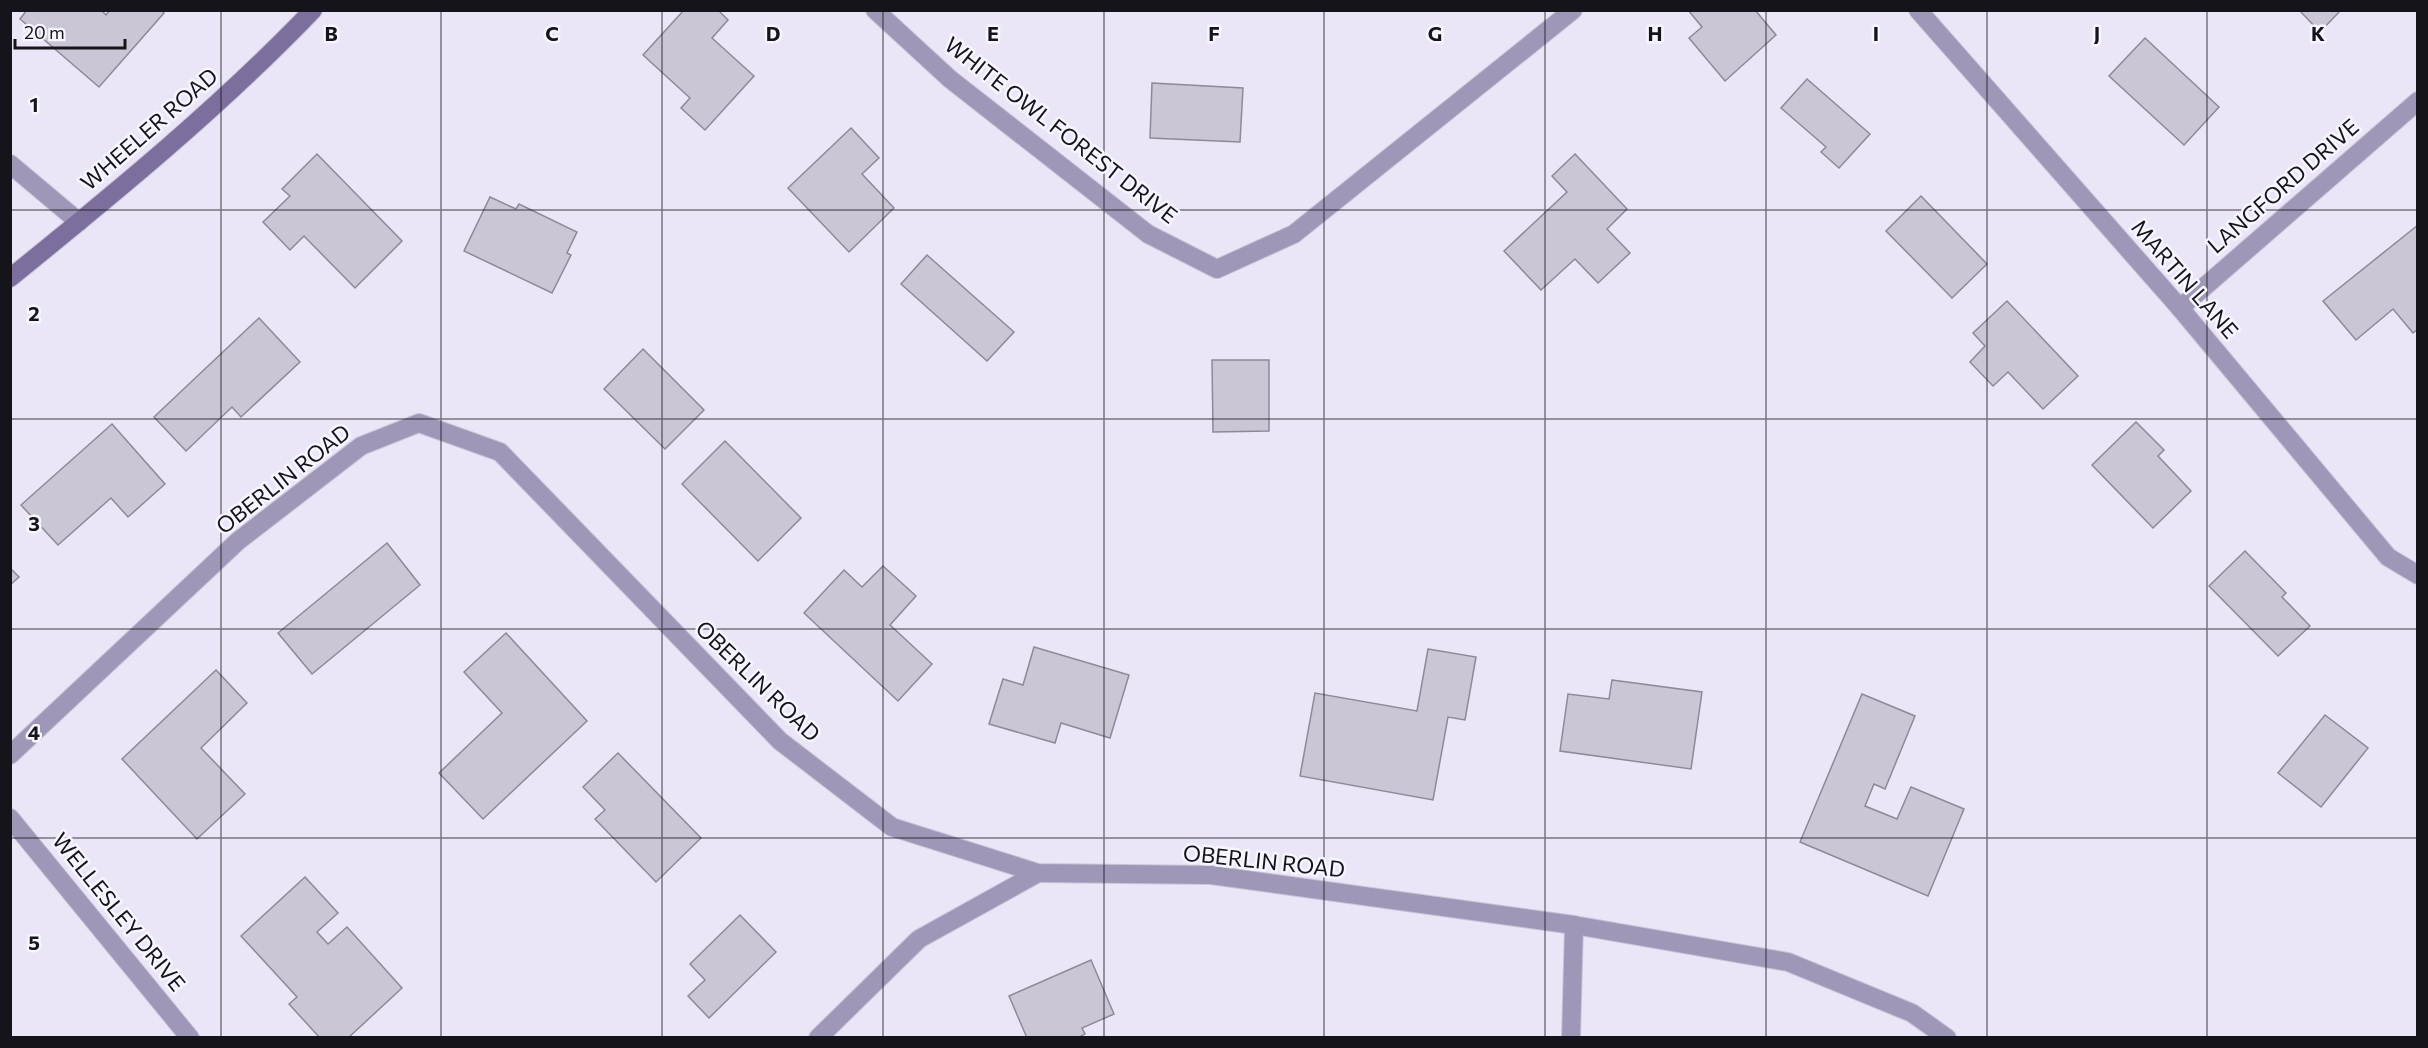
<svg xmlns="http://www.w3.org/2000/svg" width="2428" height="1048" viewBox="0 0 2428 1048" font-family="Commissioner,sans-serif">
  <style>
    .building { fill: #cac6d6; stroke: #8d8998; stroke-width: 1.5 }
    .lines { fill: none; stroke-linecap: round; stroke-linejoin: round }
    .street-casing { stroke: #c9c4d4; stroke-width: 20 }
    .secondary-casing { stroke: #c9c4d4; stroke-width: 20 }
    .street { stroke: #9f97b7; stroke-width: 18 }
    .secondary { stroke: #7c6f9d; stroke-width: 18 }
    .grid { fill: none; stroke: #15141a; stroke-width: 1.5; stroke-opacity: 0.55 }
    .labels { text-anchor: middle; stroke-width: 5; stroke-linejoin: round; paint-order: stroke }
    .street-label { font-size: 22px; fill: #15141a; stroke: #f7f5ff }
    .grid-label { font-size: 20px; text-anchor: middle; font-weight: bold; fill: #15141a; stroke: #f7f5ff; stroke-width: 5; stroke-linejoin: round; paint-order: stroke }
  </style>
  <rect width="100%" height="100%" fill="#ebe6f7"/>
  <g class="building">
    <path d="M 27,10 L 101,10 L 106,15 L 110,10 L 161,10 L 164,13 L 99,87 L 20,19 Z"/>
    <path d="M 684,10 L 718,10 L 728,20 L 712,38 L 754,76 L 705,130 L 681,108 L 690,98 L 643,55 Z"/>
    <path d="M 1688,10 L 1755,10 L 1776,35 L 1725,81 L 1689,38 L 1702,27 Z"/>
    <path d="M 2299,10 L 2341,10 L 2320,32 Z"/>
    <path d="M 2145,38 L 2219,107 L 2184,145 L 2109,76 Z"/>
    <path d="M 1807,79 L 1870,134 L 1839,168 L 1821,152 L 1826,147 L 1781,108 Z"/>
    <path d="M 1152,83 L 1243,88 L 1240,142 L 1150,138 Z"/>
    <path d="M 851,128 L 879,158 L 862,174 L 894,208 L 849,252 L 788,188 Z"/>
    <path d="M 317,154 L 402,241 L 355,288 L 304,236 L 290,250 L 263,222 L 290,196 L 282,189 Z"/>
    <path d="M 1575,154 L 1627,209 L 1607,229 L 1630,253 L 1598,283 L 1575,259 L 1541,290 L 1504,251 L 1567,192 L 1552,176 Z"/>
    <path d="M 1921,196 L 1987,264 L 1952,298 L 1886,231 Z"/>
    <path d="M 490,197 L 516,209 L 519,204 L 577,232 L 567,253 L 571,255 L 552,293 L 464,251 Z"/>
    <path d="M 2418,225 L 2418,329 L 2413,333 L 2393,309 L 2356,340 L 2323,301 Z"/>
    <path d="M 927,255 L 1014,332 L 987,361 L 901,284 Z"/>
    <path d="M 2007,301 L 2078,376 L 2043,409 L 2008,372 L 1993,386 L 1970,362 L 1985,346 L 1973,333 Z"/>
    <path d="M 259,318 L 300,362 L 241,417 L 232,407 L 186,451 L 154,417 Z"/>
    <path d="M 643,349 L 704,410 L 665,449 L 604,389 Z"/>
    <path d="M 1212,360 L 1269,360 L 1269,431 L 1213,432 Z"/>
    <path d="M 2136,422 L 2164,450 L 2158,456 L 2191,491 L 2153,528 L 2092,465 Z"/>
    <path d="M 112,424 L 165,484 L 128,517 L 111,498 L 58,545 L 21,505 Z"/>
    <path d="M 725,441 L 801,518 L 758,561 L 682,484 Z"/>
    <path d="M 387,543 L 420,585 L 312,674 L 278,633 Z"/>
    <path d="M 2245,551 L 2286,593 L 2282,597 L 2310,626 L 2278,656 L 2209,586 Z"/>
    <path d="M 883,566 L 916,596 L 890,625 L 932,664 L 898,701 L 804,613 L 844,570 L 862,587 Z"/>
    <path d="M 10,568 L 19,577 L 10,585 Z"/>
    <path d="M 506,633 L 587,721 L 483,819 L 439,773 L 502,713 L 464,672 Z"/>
    <path d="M 1034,647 L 1129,675 L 1110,738 L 1061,723 L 1055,743 L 989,724 L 1003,679 L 1023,685 Z"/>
    <path d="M 1428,649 L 1476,657 L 1465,720 L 1448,717 L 1433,800 L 1300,776 L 1315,693 L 1417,711 Z"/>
    <path d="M 216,670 L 247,703 L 201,748 L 245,794 L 197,839 L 122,759 Z"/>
    <path d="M 1612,680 L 1702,692 L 1691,769 L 1560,751 L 1568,694 L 1609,699 Z"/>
    <path d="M 1862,694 L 1915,716 L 1885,789 L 1874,784 L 1865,806 L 1897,819 L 1911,787 L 1964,809 L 1928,896 L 1800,842 Z"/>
    <path d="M 2325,715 L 2368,748 L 2321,807 L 2278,773 Z"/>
    <path d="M 618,753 L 701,838 L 656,882 L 595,819 L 605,810 L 583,787 Z"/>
    <path d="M 305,877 L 338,913 L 317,932 L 328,944 L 347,927 L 402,988 L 348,1038 L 320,1038 L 289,1004 L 297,997 L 241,936 Z"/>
    <path d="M 740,915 L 776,952 L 709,1018 L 688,996 L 705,980 L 690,964 Z"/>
    <path d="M 1091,960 L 1114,1014 L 1082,1028 L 1085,1034 L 1077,1038 L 1027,1038 L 1009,996 Z"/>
  </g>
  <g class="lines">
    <g class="street-casing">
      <g id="street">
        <path d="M 875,10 L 950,79 L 1148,234 L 1217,269 L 1294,234 L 1573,10"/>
        <path d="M 1918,10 L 2180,308 L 2388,557 L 2418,575"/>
        <path d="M 10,164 L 79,222"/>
        <path d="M 2180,308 L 2418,101"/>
        <path d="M 10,755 L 238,541 L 361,446 L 419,423 L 500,452 L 780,741 L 892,827 L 1038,873 L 1211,875 L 1574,925 L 1788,962 L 1912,1013 L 1947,1038"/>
        <path d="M 10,818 L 190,1038"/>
        <path d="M 818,1038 L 919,939 L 1038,873"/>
        <path d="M 1571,1038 L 1574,925"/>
      </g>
    </g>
    <g class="secondary-casing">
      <path id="secondary" d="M 10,278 C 115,193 220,107 313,10"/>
    </g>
    <use href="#street" class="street"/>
    <use href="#secondary" class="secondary"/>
  </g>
  <path class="grid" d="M 221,10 L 221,1038M 441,10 L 441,1038M 662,10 L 662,1038M 883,10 L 883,1038M 1104,10 L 1104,1038M 1324,10 L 1324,1038M 1545,10 L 1545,1038M 1766,10 L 1766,1038M 1987,10 L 1987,1038M 2207,10 L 2207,1038M 10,210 L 2418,210M 10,419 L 2418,419M 10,629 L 2418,629M 10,838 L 2418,838"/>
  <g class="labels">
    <g class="street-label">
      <text transform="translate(149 129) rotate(-41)" y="8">WHEELER ROAD</text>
      <text transform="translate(1061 130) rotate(38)" y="8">WHITE OWL FOREST DRIVE</text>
      <text transform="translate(2283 186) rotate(-41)" y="8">LANGFORD DRIVE</text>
      <text transform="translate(2185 279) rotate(49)" y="8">MARTIN LANE</text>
      <text transform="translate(283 479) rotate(-38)" y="8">OBERLIN ROAD</text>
      <text transform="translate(758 681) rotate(44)" y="8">OBERLIN ROAD</text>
      <text transform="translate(1264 861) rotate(6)" y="8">OBERLIN ROAD</text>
      <text transform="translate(119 912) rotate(51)" y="8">WELLESLEY DRIVE</text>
    </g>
  </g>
  <g class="grid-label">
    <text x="331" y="41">B</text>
    <text x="552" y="41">C</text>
    <text x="773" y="41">D</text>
    <text x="993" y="41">E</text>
    <text x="1214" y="41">F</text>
    <text x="1435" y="41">G</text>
    <text x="1655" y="41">H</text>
    <text x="1876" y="41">I</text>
    <text x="2097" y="41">J</text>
    <text x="2318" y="41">K</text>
    <text x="34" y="112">1</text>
    <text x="34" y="321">2</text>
    <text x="34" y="531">3</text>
    <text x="34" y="740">4</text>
    <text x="34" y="950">5</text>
  </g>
  <rect width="2428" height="1048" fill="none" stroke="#15141a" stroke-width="24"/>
  <path d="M15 39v9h110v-9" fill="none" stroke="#15141a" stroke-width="3"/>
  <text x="24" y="39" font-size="18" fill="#15141a" stroke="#f7f5ff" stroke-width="4.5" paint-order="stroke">20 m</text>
</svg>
